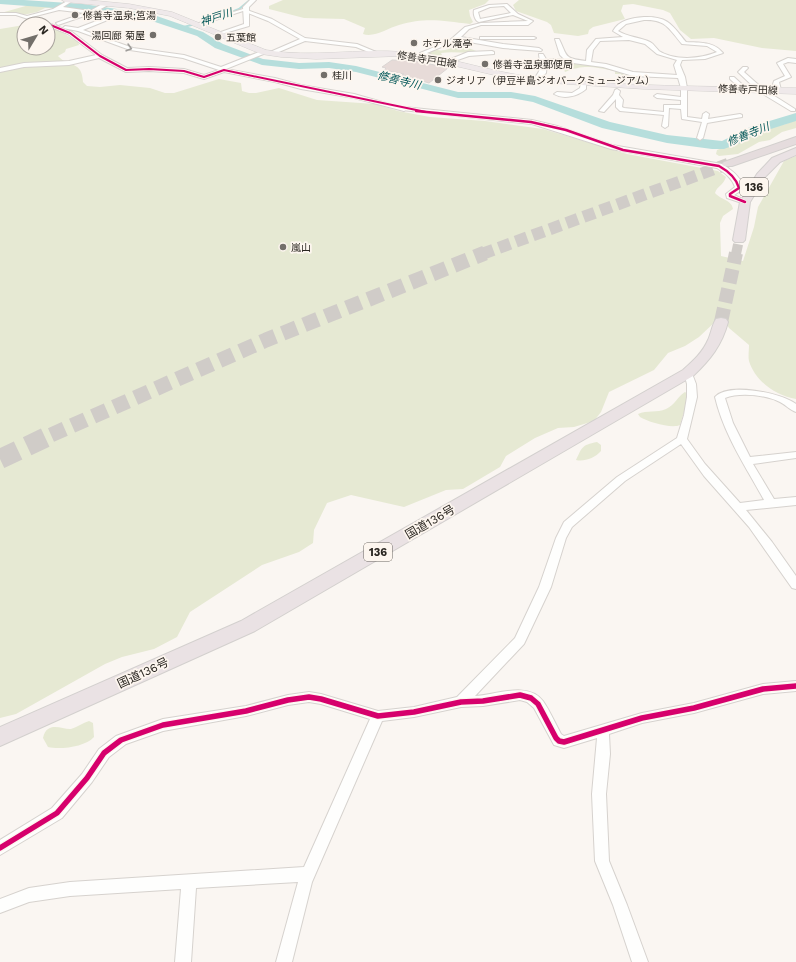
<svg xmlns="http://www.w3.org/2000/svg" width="796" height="962" viewBox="0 0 796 962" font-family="'Work Sans','Noto Sans JP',sans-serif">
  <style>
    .green { fill: #e6e9d3 }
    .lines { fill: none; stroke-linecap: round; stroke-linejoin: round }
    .stream { stroke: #b6dedc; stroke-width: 2 }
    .river { fill: #b6dedc; fill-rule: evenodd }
    .building { fill: #e7dbd8; stroke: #dbd6d4 }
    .trunk-tunnel-far1 { stroke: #d0ccc8; stroke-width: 10; stroke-dasharray: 10 5.5; stroke-linecap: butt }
    .trunk-tunnel { stroke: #d0ccc8; stroke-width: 14; stroke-dasharray: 14 6; stroke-linecap: butt }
    .motorway-tunnel-far2 { stroke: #d0ccc8; stroke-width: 12; stroke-dasharray: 12 6; stroke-linecap: butt }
    .motorway-tunnel-far1 { stroke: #d0ccc8; stroke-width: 15; stroke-dasharray: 15 8; stroke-linecap: butt }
    .motorway-tunnel { stroke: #d0ccc8; stroke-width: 20; stroke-dasharray: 20 10; stroke-linecap: butt }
    .minor-casing { stroke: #d6d2ce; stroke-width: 2 }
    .tertiary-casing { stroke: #d6d2ce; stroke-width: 2 }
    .primary-casing { stroke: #d3d0ce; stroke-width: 1 }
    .trunk-casing { stroke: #d3d0ce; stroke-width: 2 }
    .motorway-casing { stroke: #d3d0ce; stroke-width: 2 }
    .minor { fill: #fefefd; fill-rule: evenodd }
    .tertiary { fill: #fefefd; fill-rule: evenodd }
    .primary { fill: #efe9ea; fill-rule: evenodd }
    .trunk { fill: #eae2e4; fill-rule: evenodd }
    .motorway { fill: #e5dcdd; fill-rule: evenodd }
    .cycleway-far2-casing { stroke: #fdf6ef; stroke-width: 3.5 }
    .cycleway-far1-casing { stroke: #fdf6ef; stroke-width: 4 }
    .cycleway-casing { stroke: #fdf6ef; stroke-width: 8 }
    .cycleway-far2 { stroke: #d6006c; stroke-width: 2 }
    .cycleway-far1 { stroke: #d6006c; stroke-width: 2.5 }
    .cycleway { stroke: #d6006c; stroke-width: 5.5 }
    .oneway { stroke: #9f9d9a }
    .poi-dot { fill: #736f6a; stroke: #fdf6ef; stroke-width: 1.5 }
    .labels { text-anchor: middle; stroke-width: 3.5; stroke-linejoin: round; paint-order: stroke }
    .far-poi-label { font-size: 10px; fill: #2a2621; stroke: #fdf6ef; text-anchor: start }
    .far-street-label { font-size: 10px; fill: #2a2621; stroke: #fdf6ef }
    .far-water-label { font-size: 11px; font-style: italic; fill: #005657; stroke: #fdf6ef }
    .shield { fill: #fdf6ef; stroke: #69645f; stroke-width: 1 }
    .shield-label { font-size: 11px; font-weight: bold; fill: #2a2621 }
    .street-label { font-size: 12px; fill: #2a2621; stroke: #fdf6ef }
  </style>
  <rect width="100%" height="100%" fill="#faf6f2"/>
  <g class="green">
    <path d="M 283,0 L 489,0 L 485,4 L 469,10 L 470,16 L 473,22 L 470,24 C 443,21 426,17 399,25 C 388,28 374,38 363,34 L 365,28 L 344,19 L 304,18 L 269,9 L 269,6 Z"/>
    <path d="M 519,0 L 796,0 L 796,51 L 762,48 L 714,38 L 691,39 L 680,30 L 670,13 L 663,10 L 633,4 L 623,5 L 621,11 L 625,19 L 593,27 L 589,30 L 588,34 L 578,36 L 554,33 L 551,25 L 547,22 L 516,11 L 513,5 Z"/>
    <path d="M 29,5 L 57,6 L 55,8 L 45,8 L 37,12 L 23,15 L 1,13 Z"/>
    <path d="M 24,25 L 24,48 L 48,48 L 48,26 L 60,31 L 78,42 L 79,45 L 66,49 L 65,52 L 58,56 C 69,68 82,60 83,82 L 87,86 L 100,87 L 120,85 L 150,88 L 165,93 L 174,93 L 219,79 L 241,83 L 242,91 L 249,93 L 256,93 L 279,88 L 317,100 L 375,104 L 398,111 L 430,117 L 485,121 L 543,129 L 627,154 L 718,171 L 726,177 C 723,186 717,186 715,193 C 721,200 732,200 733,209 L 723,216 L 720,223 L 721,256 L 743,261 L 754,227 L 758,207 L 784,161 L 796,156 L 796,399 C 776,396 755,381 749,361 C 748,357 749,350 749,345 L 729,328 L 726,323 L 716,321 L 699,337 L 685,346 L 668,353 L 654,370 L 609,392 L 601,412 L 594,421 L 574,427 L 558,428 L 535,438 L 506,456 L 500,467 L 463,489 L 446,490 L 404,507 L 351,495 L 327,503 L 314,530 L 313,543 L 299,552 L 262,565 L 190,612 L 177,637 L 154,649 L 122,657 L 105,664 L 16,714 L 0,718 L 0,29 Z"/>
    <path d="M 460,45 L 479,52 C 466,54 454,51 441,53 L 442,55 L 437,56 L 428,54 C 439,45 433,52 445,50 C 450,49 455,46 460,45 Z"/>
    <path d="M 566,61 C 590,64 625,66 645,81 L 645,84 L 633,81 L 630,78 L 623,77 L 621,74 L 615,74 L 615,71 C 594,67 584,64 565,72 L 560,62 Z"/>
    <path d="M 796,119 L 796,128 L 782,132 L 770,140 L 759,142 L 738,154 L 719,156 L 716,154 L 717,150 L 743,140 L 754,132 L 786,124 Z"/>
    <path d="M 685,392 L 689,395 L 680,425 C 672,429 648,422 640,417 L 638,414 C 647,410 657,413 666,409 C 675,405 678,396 685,392 Z"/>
    <path d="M 597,442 L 601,445 L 601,451 C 595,458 584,462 576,460 C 582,448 581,445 597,442 Z"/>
    <path d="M 89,721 L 93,723 L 94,737 C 85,747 60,750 48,747 L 43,738 C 47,720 63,730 71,729 C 77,727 83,723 89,721 Z"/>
  </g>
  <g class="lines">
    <g class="stream">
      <path d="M 214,19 L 239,9 L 250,0"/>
      <path d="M 180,28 L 195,24"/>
    </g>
    <path class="river" d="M 0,0 L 24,0 L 83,4 L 151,14 L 203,32 L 223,44 L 263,59 L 299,63 L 329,62 L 356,66 L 458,92 L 511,92 L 535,96 L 610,122 L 667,135 L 722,141 L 750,127 L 796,113 L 796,121 L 758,133 L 740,143 L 724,149 L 712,149 L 667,143 L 602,128 L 533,102 L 511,98 L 458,98 L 356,72 L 329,68 L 299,69 L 262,65 L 215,48 L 197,36 L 149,20 L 83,10 L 0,4 Z"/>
  </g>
  <path class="building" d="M 392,60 L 416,61 L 448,68 L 429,83 L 402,75 L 404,74 L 384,70 L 386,68 L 382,67 Z"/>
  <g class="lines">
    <path class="trunk-tunnel-far1" d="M 736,254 L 739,240"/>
    <path class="trunk-tunnel" d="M 721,322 L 736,253"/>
    <path class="motorway-tunnel-far2" d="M 482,254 L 728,164"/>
    <path class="motorway-tunnel-far1" d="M 51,435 L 266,340 L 485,253"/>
    <path class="motorway-tunnel" d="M 0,459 L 53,434"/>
    <g class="minor-casing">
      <g id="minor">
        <path d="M 69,0 L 74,0 L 63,7 L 90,11 L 104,3 L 108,3 L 108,5 L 95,12 L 115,15 L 115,17 L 83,30 L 133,48 L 184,55 L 221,67 L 264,50 L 266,51 L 266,53 L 226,69 L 275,78 L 301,85 L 354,94 L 407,109 L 404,111 L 354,98 L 301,89 L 275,82 L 224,72 L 204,79 L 184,73 L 149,71 L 126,72 L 99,58 L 69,65 L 24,67 L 0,72 L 0,68 L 24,63 L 69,61 L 96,55 L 68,34 L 48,26 L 48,24 L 43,24 L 16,15 L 0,15 L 0,13 L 16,13 L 27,16 L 53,9 ZM 59,10 L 84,13 L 56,23 L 58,25 L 90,14 L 107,17 L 78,28 L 65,26 L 63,28 L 78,31 L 130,50 L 183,58 L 219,70 L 204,75 L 184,69 L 149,67 L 127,68 L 102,55 L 72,32 L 32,17 Z"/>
        <path d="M 507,4 L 518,14 L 533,21 L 528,25 L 481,25 L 469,29 L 461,37 L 503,44 L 539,48 L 542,50 L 541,51 L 503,48 L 458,40 L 427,53 L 436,57 L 436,59 L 432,59 L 420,53 L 449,41 L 465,27 L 481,23 L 528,21 L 513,15 L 479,22 C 475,21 473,14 474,10 L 489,5 ZM 504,6 L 511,13 L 480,19 L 478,12 L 490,7 Z"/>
        <path d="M 246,8 L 248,9 L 247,10 L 272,19 L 305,38 L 357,44 L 381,54 L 376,55 L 356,47 L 305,41 L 274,54 L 270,54 L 270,52 L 300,39 L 268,21 L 243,11 L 200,25 L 196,24 Z"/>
        <path d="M 644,17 C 668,16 672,25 686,42 C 700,43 713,41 723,53 L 705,59 L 682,60 L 680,65 L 685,77 L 687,88 L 687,117 L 702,119 L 703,114 L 706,112 L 709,114 L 708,119 L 740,114 L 742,115 L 742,117 L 707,123 L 703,138 L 700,140 L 697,138 L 702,122 L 682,119 L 681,109 L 669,108 L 668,126 L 665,128 L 662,126 L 664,115 L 620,111 L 616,107 L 616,99 L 604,112 L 599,111 L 613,95 L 615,90 L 617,89 L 620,91 L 619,95 L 623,100 L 622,107 L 624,108 L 664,112 L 664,105 L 681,105 L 681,100 L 657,98 L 654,96 L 657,94 L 681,97 L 681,88 L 678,78 L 633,76 L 603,67 L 573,63 L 547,63 L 546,73 L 538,81 L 533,80 C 543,68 540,67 539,54 L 543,54 L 546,59 L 564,59 L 560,55 L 555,39 L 559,39 C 568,57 563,58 586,61 L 587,50 L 596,39 L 623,37 L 613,31 C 619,20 632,18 644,17 ZM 644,20 C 666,19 669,29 682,44 L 707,46 L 717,52 C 700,59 675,61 659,51 C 656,48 654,44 650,42 C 639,37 628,37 618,31 L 626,24 ZM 629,40 L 645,44 L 657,54 L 677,60 L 674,65 L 677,75 L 633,72 L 606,64 L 591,62 L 593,50 L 600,41 Z"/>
        <path d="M 482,37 L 534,37 L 536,38 L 534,39 L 480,39 L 480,37 Z"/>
        <path d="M 492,51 L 494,52 L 494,54 L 469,56 L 449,63 L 446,61 L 468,52 Z"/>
        <path d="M 788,58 L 796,59 L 796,63 L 788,62 L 783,64 L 791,77 L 779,82 L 781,90 L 776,91 L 773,84 L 774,81 L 785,76 L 777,63 Z"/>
        <path d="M 743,67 L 747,67 L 748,68 L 744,72 L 762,88 L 795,109 L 795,111 L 791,111 L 758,91 L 738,72 Z"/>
        <path d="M 730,77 L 734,77 L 746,88 L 746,90 L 742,90 L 730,79 Z"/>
        <path d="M 581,82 L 586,83 L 586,89 C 578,96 564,100 554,94 L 557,92 L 572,93 L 580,88 Z"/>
        <path d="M 688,370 L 691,371 L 696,384 L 697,397 L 687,439 L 705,464 L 740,503 L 764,500 C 746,467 724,435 715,397 C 728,382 782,393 796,404 L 796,412 C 790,410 786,405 780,402 C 766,395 740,392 725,398 L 733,423 L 750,457 L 796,452 L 796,458 L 753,464 L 774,499 L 796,497 L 796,505 L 746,510 L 772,542 L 796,576 L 796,589 L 792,588 L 749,527 L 704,476 L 681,444 L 625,481 L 572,527 L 566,538 L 551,587 L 524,644 L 475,696 C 495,695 528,681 543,701 C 550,711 555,723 561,734 L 564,736 L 642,713 L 694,703 L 763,684 L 796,681 L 796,691 L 763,694 L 694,713 L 642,723 L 609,734 L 610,754 L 606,794 L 609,861 L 627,905 L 648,962 L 632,962 L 613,905 L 595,861 L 592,794 L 597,738 L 564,748 L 554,745 L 534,708 L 527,702 L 520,700 L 483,706 L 461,707 L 414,717 L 382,721 L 312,882 L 292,962 L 276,962 L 298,882 L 196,888 L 191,962 L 175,962 L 181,889 L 70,896 L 29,902 L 0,913 L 0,899 L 29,888 L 70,882 L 304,867 L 370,719 L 321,704 L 309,702 L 288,705 L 246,716 L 163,731 L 126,744 L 109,757 L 92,782 L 62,818 L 0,855 L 0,840 L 52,808 L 82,774 L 99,749 L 116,736 L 163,719 L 246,706 L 288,695 L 309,692 L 321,694 L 378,711 L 414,707 L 457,697 L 515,638 L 539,587 L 556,538 L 564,522 L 617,477 L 677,438 L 684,415 L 687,397 L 687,384 L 684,373 Z"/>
      </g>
    </g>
    <g class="tertiary-casing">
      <g id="tertiary">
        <path d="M 250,0 L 256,0 L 249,7 L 249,26 L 218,35 L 218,33 L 244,24 L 243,7 Z"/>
        <path d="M 404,107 L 532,120 L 557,126 L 612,145 L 722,164 C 730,169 745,179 742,190 L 734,195 L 749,202 L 745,204 L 727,198 L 726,194 L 735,187 C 732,178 725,173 717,168 L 611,149 L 532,124 L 402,110 L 401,109 Z"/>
      </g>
    </g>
    <g class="primary-casing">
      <path id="primary" d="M 62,0 L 87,0 L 129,4 L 172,12 L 266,50 C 312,58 358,48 405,52 C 448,56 489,72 533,77 C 618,87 710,86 796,88 L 796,94 L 644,89 L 535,82 L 511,79 L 434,61 L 403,56 L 316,59 L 281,57 L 261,54 L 170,16 L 129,8 L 65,2 Z"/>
    </g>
    <g class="trunk-casing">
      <g id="trunk">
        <path d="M 796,148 L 796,155 L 780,162 L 766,176 L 750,202 L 745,240 L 743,242 L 735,242 L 733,240 L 740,202 L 757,174 L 772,158 Z"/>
        <path d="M 721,318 L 726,319 L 728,322 C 722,345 710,360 693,376 L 255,631 L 0,746 L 0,727 L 241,621 L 683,370 C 693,361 703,352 708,340 C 711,334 712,325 716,319 Z"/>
      </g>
    </g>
    <g class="motorway-casing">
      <path id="motorway" d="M 796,137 L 796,144 L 732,166 L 724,166 L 722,164 L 724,162 Z"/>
    </g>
    <use href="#minor" class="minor"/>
    <use href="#tertiary" class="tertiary"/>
    <use href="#primary" class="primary"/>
    <use href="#trunk" class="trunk"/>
    <use href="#motorway" class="motorway"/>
    <g class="cycleway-far2-casing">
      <path id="cycleway-far2" d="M 48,24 L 70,33 L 100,56 L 126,70 L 149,69 L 184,71 L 204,77 L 224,70 L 426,112"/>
    </g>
    <g class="cycleway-far1-casing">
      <path id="cycleway-far1" d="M 416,111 L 531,122 L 566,130 L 623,150 L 719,166 C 728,171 736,177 739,188 L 730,194 L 730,196 L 745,202"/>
    </g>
    <g class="cycleway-casing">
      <path id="cycleway" d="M 0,848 L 57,813 L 87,778 L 104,753 L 121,740 L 163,725 L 246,711 L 288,700 L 309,697 L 321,699 L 378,716 L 414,712 L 461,702 L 483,701 L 520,695 L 531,698 L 538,704 L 556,738 L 559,741 L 564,742 L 642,718 L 694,708 L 763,689 L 796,686"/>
    </g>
    <use href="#cycleway-far2" class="cycleway-far2"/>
    <use href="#cycleway-far1" class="cycleway-far1"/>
    <use href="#cycleway" class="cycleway"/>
  </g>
  <defs><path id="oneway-chevron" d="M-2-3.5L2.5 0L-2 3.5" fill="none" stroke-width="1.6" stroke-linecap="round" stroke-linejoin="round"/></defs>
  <use class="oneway" href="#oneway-chevron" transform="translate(129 48) rotate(16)"/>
  <g class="poi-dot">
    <circle cx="75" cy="15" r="4"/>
    <circle cx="153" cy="35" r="4"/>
    <circle cx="218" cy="37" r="4"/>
    <circle cx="414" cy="43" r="4"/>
    <circle cx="485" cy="64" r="4"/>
    <circle cx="324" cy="75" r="4"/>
    <circle cx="438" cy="80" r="4"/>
    <circle cx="283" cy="247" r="4"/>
  </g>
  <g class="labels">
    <g class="far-poi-label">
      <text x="83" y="19">修善寺温泉;筥湯</text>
      <text x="145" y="39" text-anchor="end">湯回廊 菊屋</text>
      <text x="226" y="41">五葉館</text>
      <text x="422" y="47">ホテル滝亭</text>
      <text x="493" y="68">修善寺温泉郵便局</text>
      <text x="332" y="79">桂川</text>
      <text x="446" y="84">ジオリア（伊豆半島ジオパークミュージアム）</text>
      <text x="291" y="251">嵐山</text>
    </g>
    <g class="far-street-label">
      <text transform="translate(427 59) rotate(9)" y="4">修善寺戸田線</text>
      <text transform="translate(748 89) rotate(2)" y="4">修善寺戸田線</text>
    </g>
    <g class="far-water-label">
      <text transform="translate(216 17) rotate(-18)" y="4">神戸川</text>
      <text transform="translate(399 80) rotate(14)" y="4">修善寺川</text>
      <text transform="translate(748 134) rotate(-22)" y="4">修善寺川</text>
    </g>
    <g class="shield">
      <rect x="740" y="178" width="28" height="18" rx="3"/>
      <rect x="364" y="543" width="28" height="18" rx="3"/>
    </g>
    <g class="shield-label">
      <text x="754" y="191">136</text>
      <text x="378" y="556">136</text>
    </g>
    <g class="street-label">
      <text transform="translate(430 522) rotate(-30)" y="4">国道136号</text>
      <text transform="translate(143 673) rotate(-25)" y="4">国道136号</text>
    </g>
  </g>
  <g transform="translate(36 36) rotate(52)"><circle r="19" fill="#fdf6ef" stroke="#a9a39d"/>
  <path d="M0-3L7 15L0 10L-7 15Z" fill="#736f6a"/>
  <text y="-6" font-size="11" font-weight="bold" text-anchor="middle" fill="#2a2621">N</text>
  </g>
</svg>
